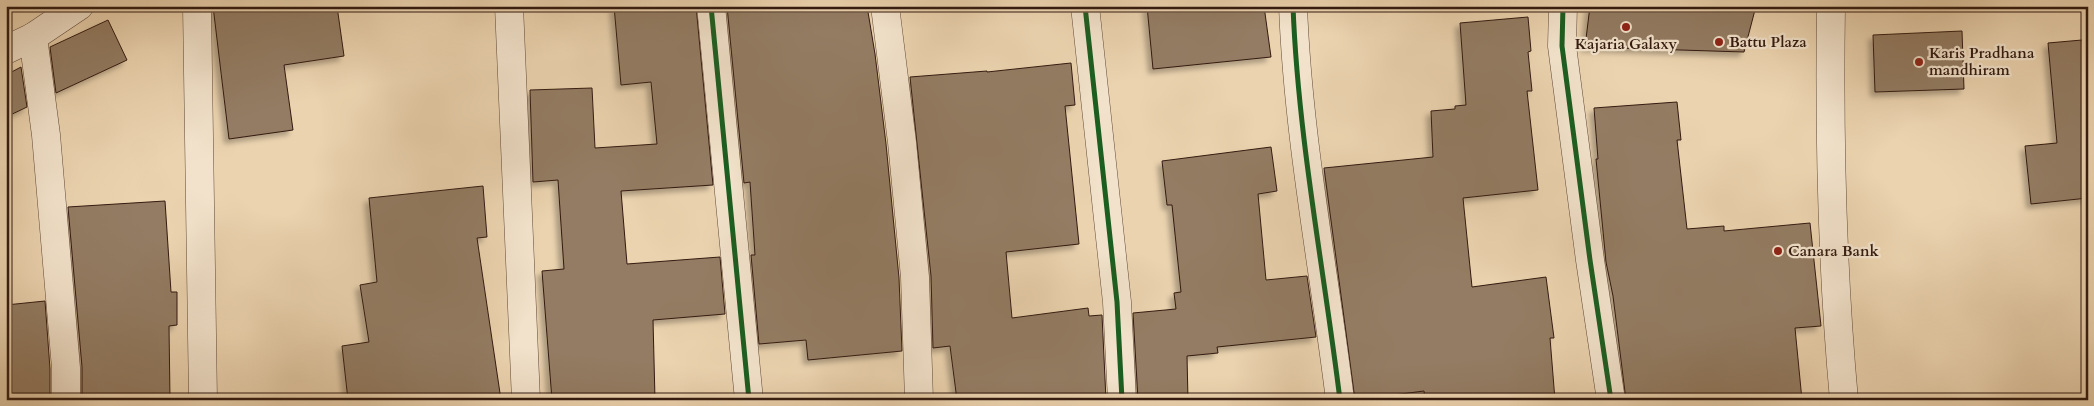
<svg xmlns="http://www.w3.org/2000/svg" width="2094" height="406" viewBox="0 0 2094 406" font-family="Cardo,serif">
  <style>
    .building { fill: #937b63; stroke: #331b10; filter: url(#shadow) }
    .lines { fill: none; stroke-linecap: round; stroke-linejoin: round }
    .minor-casing { stroke: #614938; stroke-width: 29 }
    .minor { stroke: #f2e2cb; stroke-width: 28 }
    .cycleway-casing { stroke: #f2e2cb; stroke-width: 8 }
    .cycleway { stroke: #1b5e20; stroke-width: 5 }
    .poi-dot { fill: #8f2418; stroke: #f2e2cb; stroke-width: 2 }
    .labels { text-anchor: middle; stroke-width: 4.5; stroke-linejoin: round; paint-order: stroke }
    .poi-label { font-size: 15px; font-weight: bold; fill: #331b10; stroke: #f2e2cb; text-anchor: start }
  </style>
  <defs>
    <filter id="shadow"><feDropShadow dx="-4.5" dy="4.5" stdDeviation="2.5" flood-color="#0004"/></filter>
  </defs>
  <rect width="100%" height="100%" fill="#ebd3af"/>
  <filter id="stains"><feTurbulence type="fractalNoise" baseFrequency=".004" numOctaves="4"/><feColorMatrix values="0 0 0 0 .2 0 0 0 0 .09 0 0 0 0 .02 0 0 0 .5 -.17"/></filter>
  <radialGradient id="worn" r=".72"><stop offset=".6" stop-color="#630" stop-opacity="0"/><stop offset="1" stop-color="#630" stop-opacity=".3"/></radialGradient>
  <g class="building">
    <path d="M 213,6 L 337,6 L 344,56 L 284,65 L 293,130 L 229,139 Z"/>
    <path d="M 614,6 L 696,6 L 713,185 L 621,191 L 627,264 L 720,257 L 725,314 L 653,320 L 655,400 L 552,400 L 542,271 L 564,269 L 558,180 L 533,182 L 530,90 L 592,88 L 595,148 L 657,144 L 651,82 L 621,85 Z"/>
    <path d="M 727,6 L 867,6 L 875,54 L 886,144 L 899,278 L 902,351 L 808,360 L 806,340 L 759,344 L 751,255 L 755,255 L 750,182 L 744,183 Z"/>
    <path d="M 1147,6 L 1264,6 L 1271,57 L 1153,69 Z"/>
    <path d="M 1590,6 L 1756,6 L 1744,52 L 1585,47 Z"/>
    <path d="M 1528,17 L 1531,51 L 1528,52 L 1532,91 L 1527,91 L 1538,190 L 1463,198 L 1472,287 L 1546,277 L 1554,338 L 1550,338 L 1555,400 L 1425,400 L 1424,391 L 1355,400 L 1324,168 L 1433,157 L 1431,111 L 1455,109 L 1455,106 L 1466,105 L 1460,23 Z"/>
    <path d="M 108,20 L 127,60 L 56,93 L 50,47 Z"/>
    <path d="M 1962,31 L 1964,89 L 1875,92 L 1873,35 Z"/>
    <path d="M 2082,40 L 2088,102 L 2088,198 L 2031,204 L 2025,146 L 2057,143 L 2048,43 Z"/>
    <path d="M 1071,63 L 1075,105 L 1065,106 L 1079,244 L 1006,252 L 1012,318 L 1088,308 L 1089,316 L 1102,315 L 1106,400 L 957,400 L 950,346 L 933,348 L 931,276 L 910,77 L 987,71 L 987,72 Z"/>
    <path d="M 21,67 L 27,107 L 6,117 L 6,75 Z"/>
    <path d="M 1677,102 L 1681,140 L 1677,140 L 1687,229 L 1724,226 L 1724,231 L 1810,223 L 1821,326 L 1795,328 L 1802,400 L 1626,400 L 1613,296 L 1606,262 L 1596,159 L 1598,159 L 1594,108 Z"/>
    <path d="M 1271,147 L 1277,191 L 1258,194 L 1266,280 L 1307,276 L 1316,337 L 1217,347 L 1218,353 L 1187,356 L 1188,400 L 1138,400 L 1133,313 L 1176,309 L 1174,293 L 1181,292 L 1172,205 L 1167,205 L 1162,161 Z"/>
    <path d="M 483,186 L 487,237 L 477,238 L 501,400 L 348,400 L 342,346 L 369,342 L 360,285 L 377,282 L 369,198 Z"/>
    <path d="M 165,201 L 171,292 L 177,292 L 177,325 L 169,326 L 170,400 L 82,400 L 82,367 L 68,207 Z"/>
    <path d="M 45,301 L 50,369 L 50,400 L 6,400 L 6,305 Z"/>
  </g>
  <g class="lines">
    <g class="minor-casing">
      <g id="minor">
        <path d="M 197,6 L 203,400"/>
        <path d="M 509,6 L 526,400"/>
        <path d="M 711,6 L 749,400"/>
        <path d="M 885,6 L 902,142 L 915,277 L 919,400"/>
        <path d="M 1085,6 L 1117,302 L 1122,400"/>
        <path d="M 1293,6 C 1298,138 1324,269 1340,400"/>
        <path d="M 1563,6 L 1562,46 L 1590,260 L 1611,400"/>
        <path d="M 1831,6 C 1829,138 1832,269 1844,400"/>
        <path d="M 33,37 L 46,135 L 66,368 L 66,400"/>
        <path d="M 6,50 L 33,37 L 79,6"/>
      </g>
    </g>
    <use href="#minor" class="minor"/>
    <g class="cycleway-casing">
      <g id="cycleway">
        <path d="M 711,6 L 749,400"/>
        <path d="M 1085,6 L 1117,302 L 1122,400"/>
        <path d="M 1293,6 C 1298,138 1324,269 1340,400"/>
        <path d="M 1563,6 L 1562,46 L 1590,260 L 1611,400"/>
      </g>
    </g>
    <use href="#cycleway" class="cycleway"/>
  </g>
  <g class="poi-dot">
    <circle cx="1626" cy="27" r="5"/>
    <circle cx="1719" cy="42" r="5"/>
    <circle cx="1919" cy="62" r="5"/>
    <circle cx="1778" cy="251" r="5"/>
  </g>
  <g class="labels">
    <g class="poi-label">
      <text x="1729" y="47">Battu Plaza</text>
      <text x="1626" y="49" text-anchor="middle">Kajaria Galaxy</text>
      <text x="1929" y="58">Karis Pradhana<tspan x="1929" dy="17">mandhiram</tspan></text>
      <text x="1788" y="256">Canara Bank</text>
    </g>
  </g>
  <rect width="2094" height="406" fill="none" stroke="#ebd3af" stroke-width="25"/>
  <rect x="8" y="8" width="2079" height="391" fill="none" stroke="#331b10" stroke-width="2.5"/>
  <rect x="12" y="12" width="2069" height="381" fill="none" stroke="#331b10"/>
  <rect width="100%" height="100%" filter="url(#stains)"/>
  <rect width="100%" height="100%" fill="url(#worn)"/>
</svg>
